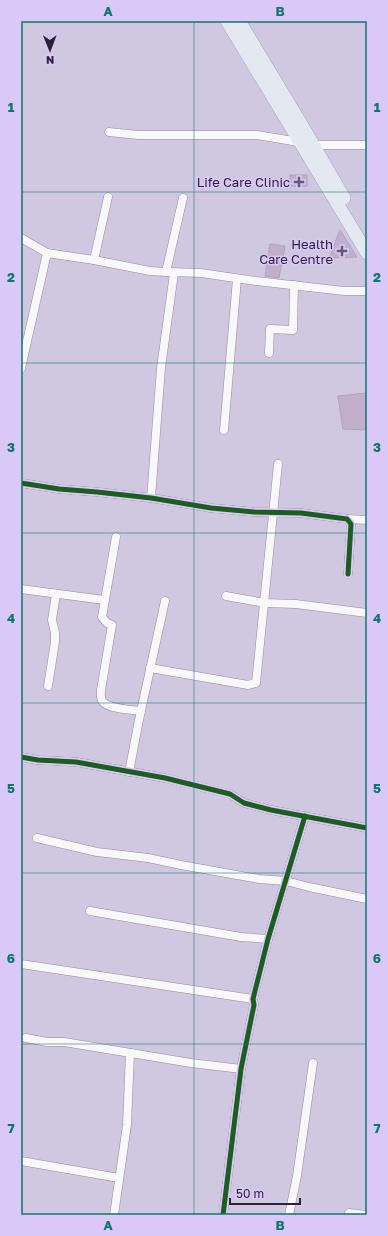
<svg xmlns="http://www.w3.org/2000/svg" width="388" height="1236" viewBox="0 0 388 1236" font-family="'Golos Text',sans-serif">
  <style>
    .building { fill: #c2afcc; stroke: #aea4b7 }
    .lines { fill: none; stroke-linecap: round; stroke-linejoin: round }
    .street-casing { stroke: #928b9f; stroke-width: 9 }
    .primary-casing { stroke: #9ea4b9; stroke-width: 14 }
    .street { stroke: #f8f7fa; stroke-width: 8 }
    .primary { stroke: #e4e8f1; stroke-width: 13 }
    .cycleway-casing { stroke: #dac8f9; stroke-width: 8 }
    .cycleway { stroke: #1b5e20; stroke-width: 5 }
    .grid { fill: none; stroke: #0f766e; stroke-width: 1; stroke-opacity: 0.55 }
    .poi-dot { fill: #635c71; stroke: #dac8f9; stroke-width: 1.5 }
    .labels { text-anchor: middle; stroke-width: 3; stroke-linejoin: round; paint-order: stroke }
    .poi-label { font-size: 13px; fill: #292335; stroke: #dac8f9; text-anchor: end }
    .neatline { fill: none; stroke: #0f766e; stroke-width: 1.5 }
    .grid-label { font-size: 13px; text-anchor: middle; font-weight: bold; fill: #0f766e }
  </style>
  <rect width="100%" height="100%" fill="#d0c7e1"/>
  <g class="building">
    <rect x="290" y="175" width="17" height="11"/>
    <path d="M 340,230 L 357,257 L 329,258 Z"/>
    <path d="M 270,244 L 285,246 L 279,278 L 265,276 Z"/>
    <path d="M 367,393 L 367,430 L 343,429 L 338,396 Z"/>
  </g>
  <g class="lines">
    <g class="street-casing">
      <g id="street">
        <path d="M 109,132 L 138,135 L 257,135 L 299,142"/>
        <path d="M 314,145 L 367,145"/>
        <path d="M 21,238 L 47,253 L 94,260 L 150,271 L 166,272 L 183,198"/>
        <path d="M 94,260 L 108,197"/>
        <path d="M 169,272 L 201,273 L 256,281 L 344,291 L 367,291"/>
        <path d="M 269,353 L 270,329 L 293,330 L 294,285"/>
        <path d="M 21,368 L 47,253"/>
        <path d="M 224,430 L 237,279"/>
        <path d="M 21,483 L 59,489 L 97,492 L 151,498 L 211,508 L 254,512 L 301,513 L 347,519 L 351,524 L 348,574"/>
        <path d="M 151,498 L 161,368 L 174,273"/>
        <path d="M 347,519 L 367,520"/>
        <path d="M 116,537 L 102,617 L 107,623 L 112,625 L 101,690 C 101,694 100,699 103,702 C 110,709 132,710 141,711"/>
        <path d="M 21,589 L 104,600"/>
        <path d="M 226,596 L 265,603 L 296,604 L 367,613"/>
        <path d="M 150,668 L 248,685 L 256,683 L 278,464"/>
        <path d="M 48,686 L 55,642 L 55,633 L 52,620 L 56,594"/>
        <path d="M 21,757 L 38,760 L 76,762 L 165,778 L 230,794 L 244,803 L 271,810 L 367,828"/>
        <path d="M 129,772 L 139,720 L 165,601"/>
        <path d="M 37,838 L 97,852 L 148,858 L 181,865 L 259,879 L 286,881 L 309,887 L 367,899"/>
        <path d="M 90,911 L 241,937 L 268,939"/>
        <path d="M 21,964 L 253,999"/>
        <path d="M 26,1038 L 47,1042 L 64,1042 L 191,1063 L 241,1069"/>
        <path d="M 21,1161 L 119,1178"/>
        <path d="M 349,1213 L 367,1215"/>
        <path d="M 114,1215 L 127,1125 L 130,1053"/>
        <path d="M 223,1215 L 241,1069 L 254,1005 L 253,999 L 268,939 L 305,816"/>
        <path d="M 289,1215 L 297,1176 L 313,1063"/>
      </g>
    </g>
    <g class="primary-casing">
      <g id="primary">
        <path d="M 227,21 L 367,253"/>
        <path d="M 239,21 L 300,122 L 344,198"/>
      </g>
    </g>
    <use href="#street" class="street"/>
    <use href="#primary" class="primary"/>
    <g class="cycleway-casing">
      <g id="cycleway">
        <path d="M 21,483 L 59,489 L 97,492 L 151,498 L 211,508 L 254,512 L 301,513 L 347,519 L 351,524 L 348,574"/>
        <path d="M 21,757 L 38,760 L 76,762 L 165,778 L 230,794 L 244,803 L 271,810 L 367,828"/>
        <path d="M 223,1215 L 241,1069 L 254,1005 L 253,999 L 268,939 L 305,816"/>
      </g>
    </g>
    <use href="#cycleway" class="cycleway"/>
  </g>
  <path class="grid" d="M 194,21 L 194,1215M 21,192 L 367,192M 21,363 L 367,363M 21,533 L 367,533M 21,703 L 367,703M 21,873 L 367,873M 21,1044 L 367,1044"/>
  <g class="poi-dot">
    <path d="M297 176h4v4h4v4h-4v4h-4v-4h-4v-4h4z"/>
    <path d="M340 245h4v4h4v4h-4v4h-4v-4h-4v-4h4z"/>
  </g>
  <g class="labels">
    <g class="poi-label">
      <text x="290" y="187">Life Care Clinic</text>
      <text x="333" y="249">Health<tspan x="333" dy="15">Care Centre</tspan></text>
    </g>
  </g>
  <rect width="388" height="1236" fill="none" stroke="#dac8f9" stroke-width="44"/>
  <g transform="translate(50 50) rotate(179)" stroke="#dac8f9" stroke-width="3" paint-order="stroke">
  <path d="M0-3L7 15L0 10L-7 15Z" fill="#292335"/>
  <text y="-6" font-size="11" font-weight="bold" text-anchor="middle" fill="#292335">N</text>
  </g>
  <path d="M230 1198v6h70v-6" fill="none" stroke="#292335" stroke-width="2"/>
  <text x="236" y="1198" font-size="12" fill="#292335" stroke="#dac8f9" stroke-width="3" paint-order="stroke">50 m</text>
  <rect x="22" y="22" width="344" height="1192" class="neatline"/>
  <g class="grid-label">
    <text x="108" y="16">A</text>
    <text x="280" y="16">B</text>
    <text x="11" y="112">1</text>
    <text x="377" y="112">1</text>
    <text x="11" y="282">2</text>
    <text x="377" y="282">2</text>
    <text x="11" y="452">3</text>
    <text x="377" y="452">3</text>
    <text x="11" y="623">4</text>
    <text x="377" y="623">4</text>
    <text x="11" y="793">5</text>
    <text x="377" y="793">5</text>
    <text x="11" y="963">6</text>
    <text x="377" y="963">6</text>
    <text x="11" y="1133">7</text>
    <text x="377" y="1133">7</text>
    <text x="108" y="1230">A</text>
    <text x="280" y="1230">B</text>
  </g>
</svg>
